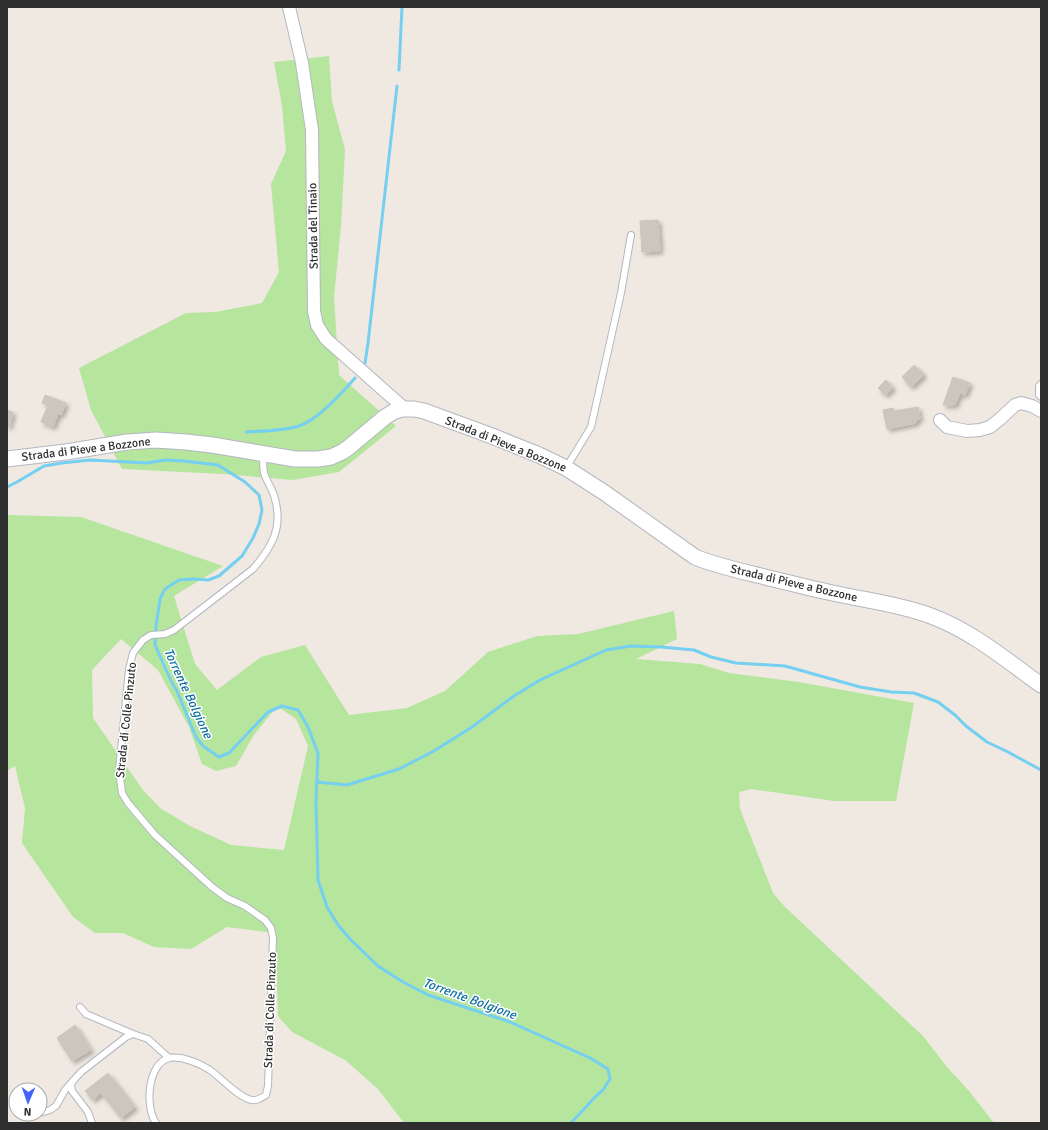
<svg xmlns="http://www.w3.org/2000/svg" width="1048" height="1130" viewBox="0 0 1048 1130" font-family="Signika,sans-serif">
  <style>
    .green { fill: #b6e59e; fill-rule: evenodd }
    .lines { fill: none; stroke-linecap: round; stroke-linejoin: round }
    .stream { stroke: #75cff0; stroke-width: 3 }
    .building { fill: #cbc7bf; stroke: #cbc5ba; filter: url(#shadow) }
    .service-casing { stroke: #b4b7c1; stroke-width: 8 }
    .minor-casing { stroke: #b4b7c1; stroke-width: 14 }
    .tertiary-casing { stroke: #b4b7c1; stroke-width: 17 }
    .service { stroke: #fff; stroke-width: 6 }
    .minor { stroke: #fff; stroke-width: 12 }
    .tertiary { stroke: #fff; stroke-width: 15 }
    .labels { text-anchor: middle; stroke-width: 3; stroke-linejoin: round; paint-order: stroke }
    .street-label { font-size: 12px; fill: #2e2e2e; stroke: #fff }
    .water-label { font-size: 13px; font-style: italic; fill: #0d6fa3; stroke: #fff }
  </style>
  <defs>
    <filter id="shadow"><feDropShadow dx="3" dy="3" stdDeviation="2" flood-color="#0004"/></filter>
  </defs>
  <rect width="100%" height="100%" fill="#efe9e1"/>
  <g class="green">
    <path d="M 329,56 L 332,102 L 345,149 L 341,226 L 334,297 L 339,375 L 396,426 L 339,472 L 293,480 L 223,474 L 122,469 L 91,410 L 79,368 L 186,313 L 216,312 L 262,303 L 279,272 L 271,184 L 286,151 L 282,106 L 274,62 Z"/>
    <path d="M 7,515 L 81,517 L 223,566 L 174,596 L 195,664 L 217,690 L 261,657 L 305,645 L 349,715 L 407,708 L 445,691 L 488,652 L 537,636 L 578,634 L 674,611 L 677,639 L 636,659 L 700,664 L 729,673 L 799,682 L 914,703 L 896,801 L 834,801 L 751,789 L 739,792 L 740,809 L 773,893 L 785,907 L 923,1036 L 947,1067 L 969,1091 L 994,1123 L 404,1123 L 378,1089 L 345,1060 L 292,1032 L 278,1016 L 275,933 L 227,927 L 191,949 L 154,947 L 123,933 L 95,933 L 73,917 L 22,843 L 25,808 L 15,766 L 7,771 ZM 121,639 L 158,670 L 189,727 L 202,764 L 216,771 L 236,766 L 254,735 L 277,706 L 296,719 L 308,746 L 284,850 L 231,845 L 190,826 L 160,808 L 143,790 L 93,718 L 92,670 Z"/>
  </g>
  <g class="lines">
    <g class="stream">
      <path d="M 399,70 L 402,7"/>
      <path d="M 365,363 L 368,343 L 397,86"/>
      <path d="M 246,432 C 264,431 282,431 299,426 C 318,420 342,393 355,378"/>
      <path d="M 7,487 L 17,482 L 44,466 L 62,463 L 90,460 L 147,463 L 165,460 L 184,461 L 218,465 L 245,482 L 259,495 L 262,510 L 259,524 L 253,538 L 242,556 L 219,576 L 208,580 L 193,579 L 179,580 L 165,589 L 160,599 L 156,626 L 155,645 L 171,681 L 177,691 L 196,737 L 203,746 L 219,757 L 229,753 L 268,712 L 282,706 L 298,710 L 308,727 L 318,753 L 316,801 L 318,880 L 327,907 L 338,925 L 351,940 L 378,966 L 403,982 L 428,995 L 510,1022 L 590,1058 L 608,1069 L 610,1079 L 603,1090 L 596,1096 L 571,1123"/>
      <path d="M 317,782 L 347,785 L 399,769 L 434,751 L 472,727 L 514,696 L 540,680 L 606,650 L 631,646 L 661,647 L 694,650 L 711,657 L 736,663 L 785,666 L 860,687 L 891,692 L 914,693 L 938,702 L 955,715 L 966,726 L 987,742 L 1008,752 L 1041,770"/>
    </g>
  </g>
  <g class="building">
    <path d="M 658,220 L 660,251 L 642,252 L 640,221 Z"/>
    <path d="M 914,365 L 924,375 L 911,387 L 902,377 Z"/>
    <path d="M 953,377 L 970,383 L 965,395 L 960,393 L 955,405 L 943,405 Z"/>
    <path d="M 886,380 L 893,388 L 885,395 L 878,388 Z"/>
    <path d="M 45,395 L 66,403 L 61,415 L 58,414 L 53,427 L 41,422 L 48,405 L 42,403 Z"/>
    <path d="M 918,407 L 920,419 L 916,420 L 916,423 L 887,429 L 883,410 L 893,408 L 894,411 Z"/>
    <path d="M 7,410 L 13,412 L 9,427 L 7,427 Z"/>
    <path d="M 75,1025 L 91,1050 L 72,1061 L 57,1038 Z"/>
    <path d="M 108,1073 L 135,1107 L 121,1118 L 101,1093 L 93,1100 L 85,1091 Z"/>
  </g>
  <g class="lines">
    <g class="service-casing">
      <g id="service">
        <path d="M 1041,384 L 1039,386 L 1039,395 L 1041,397"/>
        <path d="M 566,468 L 591,427 L 621,293 L 631,235"/>
        <path d="M 80,1007 L 86,1014 L 133,1034"/>
        <path d="M 40,1113 L 50,1110 L 56,1106 L 65,1090 L 73,1081"/>
        <path d="M 92,1123 L 88,1112 L 72,1091 L 71,1085 L 73,1081 L 81,1072 L 126,1037 L 133,1034 L 148,1039 L 169,1058"/>
        <path d="M 156,1123 C 145,1108 147,1064 169,1058 C 172,1057 178,1058 181,1058 C 190,1060 202,1065 210,1070 C 220,1077 240,1099 252,1100 C 257,1101 261,1098 266,1095 L 268,1086 L 273,938 L 271,928 L 265,920 L 245,906 L 227,898 L 212,887 L 155,835 L 128,803 L 122,793 L 119,770 L 129,669 L 133,653 L 143,640 L 151,635 L 165,634 L 174,630 L 253,569 C 272,547 283,528 275,499 C 273,490 267,482 264,473 C 263,467 263,460 263,454"/>
      </g>
    </g>
    <g class="minor-casing">
      <g id="minor">
        <path d="M 289,7 L 302,63 L 312,130 L 314,311 L 317,325 L 326,339 L 405,409"/>
        <path d="M 940,420 L 947,427 L 967,431 L 980,430 L 990,427 L 1000,419 L 1015,405 L 1021,403 L 1032,406 L 1041,411"/>
      </g>
    </g>
    <g class="tertiary-casing">
      <path id="tertiary" d="M 7,459 L 66,452 L 127,442 L 156,440 L 186,442 L 212,445 L 295,459 L 318,459 L 331,457 L 342,452 L 348,448 L 385,417 L 393,412 L 402,409 L 414,409 L 424,411 L 492,436 L 539,455 L 566,468 L 605,493 L 695,557 C 717,566 741,571 765,577 C 790,583 816,590 842,595 C 871,601 902,605 931,616 C 972,631 1006,660 1041,685"/>
    </g>
    <use href="#service" class="service"/>
    <use href="#minor" class="minor"/>
    <use href="#tertiary" class="tertiary"/>
  </g>
  <g class="labels">
    <g class="street-label">
      <text transform="translate(313 226) rotate(-91)" y="4">Strada del Tinaio</text>
      <text transform="translate(506 444) rotate(22)" y="4">Strada di Pieve a Bozzone</text>
      <text transform="translate(86 449) rotate(-7)" y="4">Strada di Pieve a Bozzone</text>
      <text transform="translate(794 583) rotate(13)" y="4">Strada di Pieve a Bozzone</text>
      <text transform="translate(126 720) rotate(-84)" y="4">Strada di Colle Pinzuto</text>
      <text transform="translate(270 1010) rotate(-88)" y="4">Strada di Colle Pinzuto</text>
    </g>
    <g class="water-label">
      <text transform="translate(189 693) rotate(65)" y="5">Torrente Bolgione</text>
      <text transform="translate(470 998) rotate(20)" y="5">Torrente Bolgione</text>
    </g>
  </g>
  <rect width="1048" height="1130" fill="none" stroke="#2e2e2e" stroke-width="16"/>
  <g transform="translate(28 1102) rotate(182)"><circle r="19" fill="#ffffff" stroke="#ababab"/>
  <path d="M0-3L7 15L0 10L-7 15Z" fill="#4264fb"/>
  <text y="-6" font-size="11" font-weight="bold" text-anchor="middle" fill="#2e2e2e">N</text>
  </g>
</svg>
